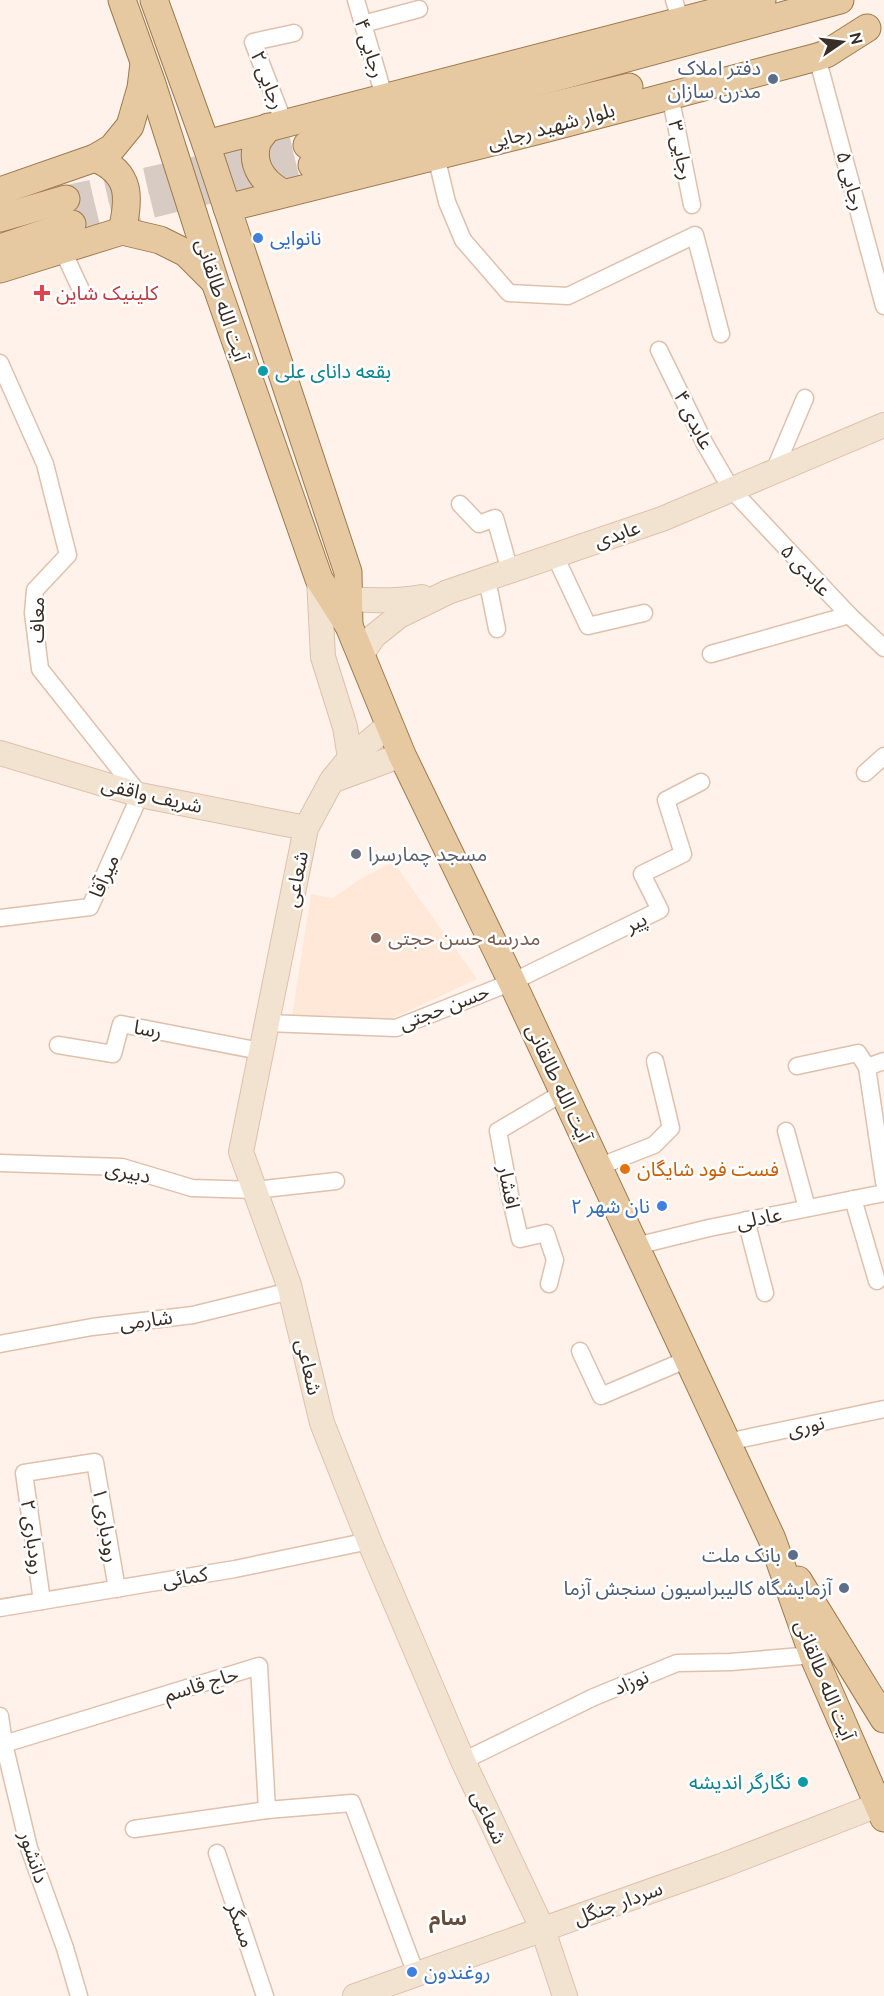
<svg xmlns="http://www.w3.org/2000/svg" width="884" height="1996" viewBox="0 0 884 1996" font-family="Ubuntu,'Noto Sans Arabic',sans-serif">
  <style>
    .built { fill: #ffe8d8 }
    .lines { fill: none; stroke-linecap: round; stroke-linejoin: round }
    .primary-tunnel { stroke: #d7cbc3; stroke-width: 27; stroke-dasharray: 27 14; stroke-linecap: butt }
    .street-casing { stroke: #dfc0ac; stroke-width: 19 }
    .secondary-casing { stroke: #dfc0ac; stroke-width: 26 }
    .primary-casing { stroke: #9e7a4d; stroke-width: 29 }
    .street { stroke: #fff; stroke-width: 16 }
    .secondary { stroke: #f2e3d0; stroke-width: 24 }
    .primary { stroke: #e6c8a1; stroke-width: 27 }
    .service-dot { fill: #5c6f8a; stroke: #fff; stroke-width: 2 }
    .shop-dot { fill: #3f7fe0; stroke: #fff; stroke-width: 2 }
    .health-dot { fill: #e0444e; stroke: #fff; stroke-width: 2 }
    .culture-dot { fill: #0f9aa8; stroke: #fff; stroke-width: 2 }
    .worship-dot { fill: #6b7280; stroke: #fff; stroke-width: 2 }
    .education-dot { fill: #8d6e63; stroke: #fff; stroke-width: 2 }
    .food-dot { fill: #e8710a; stroke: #fff; stroke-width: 2 }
    .labels { text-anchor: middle; stroke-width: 5; stroke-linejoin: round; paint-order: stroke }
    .street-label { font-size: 20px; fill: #392e26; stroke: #fff }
    .service-label { font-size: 20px; fill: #4e5e75; stroke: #fff; text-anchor: end }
    .shop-label { font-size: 20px; fill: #366cbe; stroke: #fff; text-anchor: start }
    .health-label { font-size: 20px; fill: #be3a42; stroke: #fff; text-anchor: start }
    .culture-label { font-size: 20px; fill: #0d838f; stroke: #fff; text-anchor: start }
    .worship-label { font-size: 20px; fill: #5b616d; stroke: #fff; text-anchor: start }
    .education-label { font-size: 20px; fill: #785e54; stroke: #fff; text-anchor: start }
    .food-label { font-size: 20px; fill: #c56008; stroke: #fff; text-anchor: start }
    .neighbourhood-label { font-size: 21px; font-weight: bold; fill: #654b39; stroke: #fff }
  </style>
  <rect width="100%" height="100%" fill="#fff2ea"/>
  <path class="built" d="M 393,862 L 477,979 L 389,1020 L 292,1016 L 311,894 L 333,898 L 360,879 Z"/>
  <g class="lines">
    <g class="primary-tunnel">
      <path d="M 66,199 L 307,145"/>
      <path d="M 72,224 L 312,165"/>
    </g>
    <g class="street-casing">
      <g id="street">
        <path d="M 356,0 L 384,96"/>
        <path d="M 674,0 L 681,21"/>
        <path d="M 363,24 L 419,9"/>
        <path d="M 817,57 L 884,306"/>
        <path d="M 670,95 L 692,205"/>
        <path d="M 284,123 L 253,42 L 294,33"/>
        <path d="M 436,156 L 447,202 L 463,240 L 509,293 L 568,296 L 695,235 L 721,334"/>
        <path d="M 62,249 L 82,292"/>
        <path d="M 659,350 L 705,444 L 731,489 L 849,615 L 884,648"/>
        <path d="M 0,363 L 45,464 L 68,555 L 35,590 L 33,613 L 40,669 L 140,795 L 90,907 L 0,918"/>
        <path d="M 774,471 L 805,398"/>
        <path d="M 460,504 L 479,524 L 495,518 L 510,571"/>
        <path d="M 555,556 L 588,626 L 644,613"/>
        <path d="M 487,579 L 497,629"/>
        <path d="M 711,654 L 849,615"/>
        <path d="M 865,773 L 884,756"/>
        <path d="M 267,1023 L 396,1028 L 512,982 L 660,910 L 642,874 L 683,854 L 666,800 L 701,782"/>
        <path d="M 58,1045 L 113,1054 L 121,1024 L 260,1051"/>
        <path d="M 884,1061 L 867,1067 L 884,1182"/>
        <path d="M 797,1066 L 858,1053 L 867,1067"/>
        <path d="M 786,1131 L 807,1208"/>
        <path d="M 0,1163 L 122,1167 L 192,1188 L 255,1190 L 336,1181"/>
        <path d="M 598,1167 L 654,1145 L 671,1128 L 655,1061"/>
        <path d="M 853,1199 L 877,1281"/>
        <path d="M 746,1220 L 765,1293"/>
        <path d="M 636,1246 L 709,1228 L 884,1193"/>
        <path d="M 549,1284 L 555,1260 L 546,1233 L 520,1239 L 511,1200 L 498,1131 L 564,1092"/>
        <path d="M 0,1344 L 92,1327 L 193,1315 L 290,1291"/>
        <path d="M 580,1351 L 601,1396 L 688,1359"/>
        <path d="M 727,1442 L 884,1409"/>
        <path d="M 42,1601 L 24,1473 L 95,1462 L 117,1589"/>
        <path d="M 0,1608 L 235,1569 L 369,1541"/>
        <path d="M 0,1716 L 4,1744 L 29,1848 L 65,1948 L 79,1996"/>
        <path d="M 4,1744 L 259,1666 L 267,1810"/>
        <path d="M 463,1761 L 594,1697 L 677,1663 L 731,1662 L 813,1655"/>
        <path d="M 134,1829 L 267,1810 L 352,1803 L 416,1974"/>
        <path d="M 217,1853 L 265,1996"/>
      </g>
    </g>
    <g class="secondary-casing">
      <g id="secondary">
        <path d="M 319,579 L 323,657 L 345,727 L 350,758"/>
        <path d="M 348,598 C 374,602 396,601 422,597"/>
        <path d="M 361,655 L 374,636 L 399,616 L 448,592 L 662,519 L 884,425"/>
        <path d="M 389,725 L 350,758 L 332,780 L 306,828 L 241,1152 L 289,1285 L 322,1423 L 369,1541 L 463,1761 L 543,1930 L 565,1996"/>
        <path d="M 0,753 L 140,795 L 306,828"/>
        <path d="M 334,780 L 402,755"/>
        <path d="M 355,1996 L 721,1866 L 878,1805"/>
      </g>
    </g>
    <g class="primary-casing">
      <g id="primary">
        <path d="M 122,0 L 152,84 L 215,282 L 319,579 L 349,626 L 402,755 L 512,982 L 772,1539 L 813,1655 L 884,1818"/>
        <path d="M 154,0 L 206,144 L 348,572 L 349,626"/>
        <path d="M 268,127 C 265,132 259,138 257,143 C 250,167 265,183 283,193"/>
        <path d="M 206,144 L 762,0"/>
        <path d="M 307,145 L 840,0"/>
        <path d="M 95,158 C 131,173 130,197 122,231"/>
        <path d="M 312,165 L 629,87"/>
        <path d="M 0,191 L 95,158 L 112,148 L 130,126 L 141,88 L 144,63"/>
        <path d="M 227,208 L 548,128 L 817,57 L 826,54 L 867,28"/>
        <path d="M 0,218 L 66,199"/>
        <path d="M 0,248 L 72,224"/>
        <path d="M 0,269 L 122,231 L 160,240 L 186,253 L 212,279"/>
        <path d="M 798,1580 L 884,1719"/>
      </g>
    </g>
    <use href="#street" class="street"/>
    <use href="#secondary" class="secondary"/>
    <use href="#primary" class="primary"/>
  </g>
  <g class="service-dot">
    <circle cx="773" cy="79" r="6"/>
    <circle cx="793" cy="1555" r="6"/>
    <circle cx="844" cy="1588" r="6"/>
  </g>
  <g class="shop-dot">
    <circle cx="258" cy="238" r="6"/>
    <circle cx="662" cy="1206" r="6"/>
    <circle cx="412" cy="1972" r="6"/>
  </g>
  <path class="health-dot" d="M39 284h6v6h6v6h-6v6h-6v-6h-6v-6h6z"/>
  <g class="culture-dot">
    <circle cx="263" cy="371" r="6"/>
    <circle cx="803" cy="1782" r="6"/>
  </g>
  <circle class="worship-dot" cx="356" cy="854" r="6"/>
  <circle class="education-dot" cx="376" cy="938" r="6"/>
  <circle class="food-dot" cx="625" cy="1169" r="6"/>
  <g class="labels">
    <g class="street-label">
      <text transform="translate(370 48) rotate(73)" y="7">رجایی ۴</text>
      <text transform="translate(268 80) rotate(69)" y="7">رجایی ۲</text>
      <text transform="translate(551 126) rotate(-15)" y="7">بلوار شهید رجایی</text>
      <text transform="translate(681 150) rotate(79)" y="7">رجایی ۳</text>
      <text transform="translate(851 181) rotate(75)" y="7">رجایی ۵</text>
      <text transform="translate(222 300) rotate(72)" y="7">آیت الله طالقانی</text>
      <text transform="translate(694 420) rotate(63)" y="7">عابدی ۴</text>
      <text transform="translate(617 534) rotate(-19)" y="7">عابدی</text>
      <text transform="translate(806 570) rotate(47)" y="7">عابدی ۵</text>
      <text transform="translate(37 620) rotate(-90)" y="7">معاف</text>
      <text transform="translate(152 795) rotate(13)" y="7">شریف واقفی</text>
      <text transform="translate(104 876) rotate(-66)" y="7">میرآقا</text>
      <text transform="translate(296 879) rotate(-79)" y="7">شعاعی</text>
      <text transform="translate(636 922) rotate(-26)" y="7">پیر</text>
      <text transform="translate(444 1007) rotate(-21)" y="7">حسن حجتی</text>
      <text transform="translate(148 1029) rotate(11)" y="7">رسا</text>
      <text transform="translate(559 1083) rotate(65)" y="7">آیت الله طالقانی</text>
      <text transform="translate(128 1172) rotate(11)" y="7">دبیری</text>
      <text transform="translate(509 1187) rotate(79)" y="7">افشار</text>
      <text transform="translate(759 1218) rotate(-11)" y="7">عادلی</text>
      <text transform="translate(146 1320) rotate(-7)" y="7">شارمی</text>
      <text transform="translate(309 1367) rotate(77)" y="7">شعاعی</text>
      <text transform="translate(806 1426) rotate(-13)" y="7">نوری</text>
      <text transform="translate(106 1525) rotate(80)" y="7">رودباری ۱</text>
      <text transform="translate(33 1537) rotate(82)" y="7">رودباری ۲</text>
      <text transform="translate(185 1577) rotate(-9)" y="7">کمائی</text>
      <text transform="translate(825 1680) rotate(68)" y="7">آیت الله طالقانی</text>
      <text transform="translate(631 1682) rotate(-22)" y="7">نوزاد</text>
      <text transform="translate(201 1684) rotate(-17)" y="7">حاج قاسم</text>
      <text transform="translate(489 1817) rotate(65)" y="7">شعاعی</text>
      <text transform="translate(34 1857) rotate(72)" y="7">دانشور</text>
      <text transform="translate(618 1903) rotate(-20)" y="7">سردار جنگل</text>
      <text transform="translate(241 1925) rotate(71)" y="7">مسگر</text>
    </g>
    <g class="service-label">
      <text x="761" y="75">دفتر املاک<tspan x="761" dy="23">مدرن سازان</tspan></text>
      <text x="781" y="1562">بانک ملت</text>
      <text x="832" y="1595">آزمایشگاه کالیبراسیون سنجش آزما</text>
    </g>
    <g class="shop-label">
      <text x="270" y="245">نانوایی</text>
      <text x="650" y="1213" text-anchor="end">نان شهر ۲</text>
      <text x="424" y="1979">روغندون</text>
    </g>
    <g class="health-label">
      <text x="56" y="300">کلینیک شاین</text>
    </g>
    <g class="culture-label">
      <text x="275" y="378">بقعه دانای علی</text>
      <text x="791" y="1789" text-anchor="end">نگارگر اندیشه</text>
    </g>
    <g class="worship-label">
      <text x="368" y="861">مسجد چمارسرا</text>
    </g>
    <g class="education-label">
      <text x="388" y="945">مدرسه حسن حجتی</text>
    </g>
    <g class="food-label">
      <text x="637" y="1176">فست فود شایگان</text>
    </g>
    <g class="neighbourhood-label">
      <text x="448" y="1925">سام</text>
    </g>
  </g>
  <g transform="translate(842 42) rotate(76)" stroke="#ffffff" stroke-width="4.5" paint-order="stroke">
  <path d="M0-4.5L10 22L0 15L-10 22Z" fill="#392e26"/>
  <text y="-9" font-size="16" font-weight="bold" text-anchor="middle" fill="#392e26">N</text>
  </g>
</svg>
